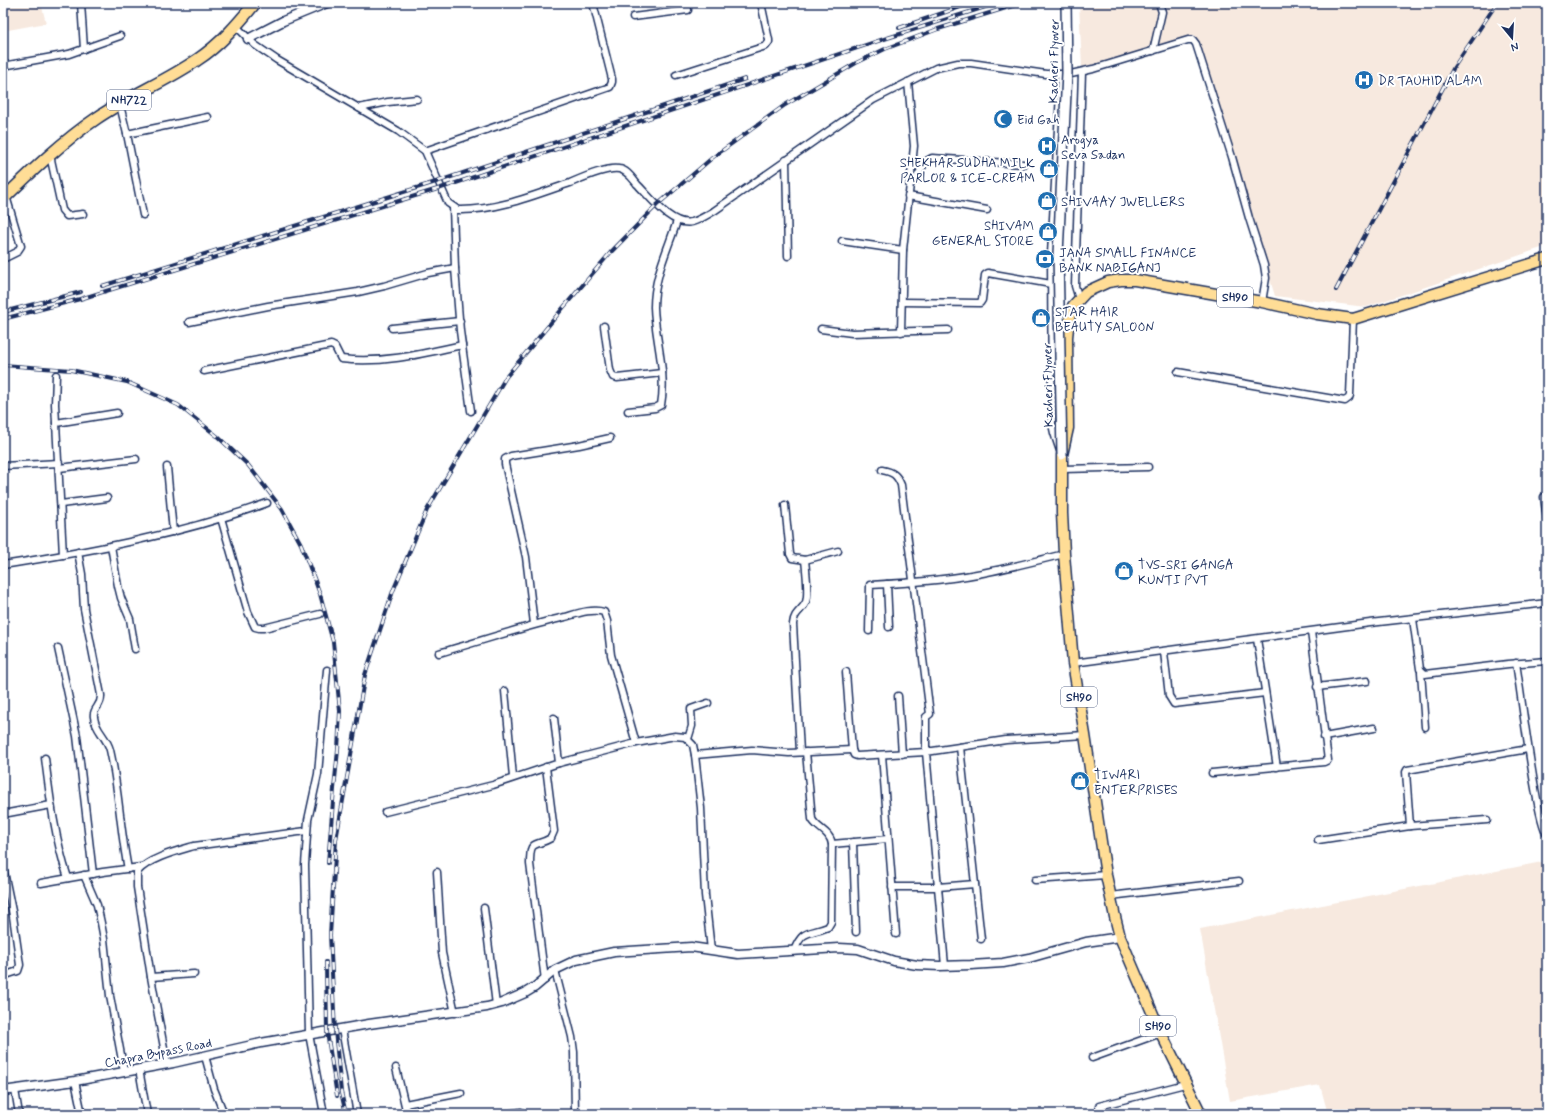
<svg xmlns="http://www.w3.org/2000/svg" width="1550" height="1117" viewBox="0 0 1550 1117" font-family="Mynerve,sans-serif">
  <style>
    .built { fill: #f7e9df }
    .lines { fill: none; stroke-linecap: round; stroke-linejoin: round }
    .minor-casing { stroke: #1b2f5e; stroke-width: 9 }
    .tertiary-casing { stroke: #1b2f5e; stroke-width: 11 }
    .primary-casing { stroke: #1b2f5e; stroke-width: 13 }
    .trunk-casing { stroke: #1b2f5e; stroke-width: 14 }
    .minor { stroke: #fff; stroke-width: 6 }
    .tertiary { stroke: #fff; stroke-width: 8 }
    .primary { stroke: #ffdd96; stroke-width: 10 }
    .trunk { stroke: #ffdd96; stroke-width: 11 }
    .rail-casing { stroke: #1b2f5e; stroke-width: 4 }
    .rail { stroke: #fff; stroke-width: 2.5; stroke-dasharray: 8; stroke-linecap: butt }
    .secondary-bridge-casing { stroke: #1b2f5e; stroke-width: 12; stroke-linecap: butt }
    .secondary-bridge { stroke: #fff; stroke-width: 9 }
    .labels { text-anchor: middle; stroke-width: 4; stroke-linejoin: round; paint-order: stroke }
    .shield { fill: #fff; stroke: #5f6d8e; stroke-width: 1 }
    .shield-label { font-size: 12px; font-weight: bold; fill: #1b2f5e }
    .street-label { font-size: 13px; fill: #1b2f5e; stroke: #fff }
    .poi-label { font-size: 13px; fill: #1b2f5e; stroke: #fff; text-anchor: start }
  </style>
  <rect width="100%" height="100%" fill="#fff"/>
  <filter id="ink" filterUnits="userSpaceOnUse"><feTurbulence type="fractalNoise" baseFrequency=".025" numOctaves="2"/><feDisplacementMap in="SourceGraphic" scale="8" xChannelSelector="R" yChannelSelector="G"/><feConvolveMatrix kernelMatrix="1 2 1 2 8 2 1 2 1" color-interpolation-filters="sRGB"/></filter>
  <g filter="url(#ink)">
    <g class="built">
      <path d="M 3,3 L 41,3 L 46,23 L 3,31 Z"/>
      <path d="M 1079,3 L 1547,3 L 1547,246 L 1366,307 L 1275,296 L 1195,35 L 1082,68 Z"/>
      <path d="M 1547,861 L 1547,1114 L 1328,1114 L 1320,1085 L 1230,1101 L 1200,929 Z"/>
    </g>
    <g class="lines">
      <g class="minor-casing">
        <g id="minor">
          <path d="M 81,3 L 84,49"/>
          <path d="M 633,17 L 688,10 L 687,3"/>
          <path d="M 236,26 L 255,45 L 277,60 L 398,131 L 425,151 L 448,203 L 458,210 C 496,211 535,195 570,183 C 582,178 606,167 619,169 C 627,170 632,178 637,184 C 650,197 672,227 692,222 C 700,220 707,215 714,211 L 873,100 L 936,68 L 958,63 L 971,63 L 1046,74 L 1071,74 L 1093,69 L 1188,40 L 1193,40 L 1196,44 L 1232,157 L 1249,218 L 1264,265 L 1266,278 L 1262,302"/>
          <path d="M 1153,51 L 1162,12 L 1159,3"/>
          <path d="M 3,66 L 69,54 L 120,36"/>
          <path d="M 676,75 L 766,46 L 769,42 L 769,40 L 761,3"/>
          <path d="M 120,105 L 127,134 L 143,215"/>
          <path d="M 359,108 L 388,102 L 417,99"/>
          <path d="M 127,134 L 208,117"/>
          <path d="M 425,151 L 610,87 L 612,82 L 612,79 L 593,3"/>
          <path d="M 50,155 L 62,210 L 67,216 L 83,214"/>
          <path d="M 786,160 L 788,256"/>
          <path d="M 910,184 L 915,181 L 925,162 L 932,158 L 1023,164"/>
          <path d="M 908,196 L 987,210"/>
          <path d="M 453,207 L 455,268 L 460,331 L 471,411"/>
          <path d="M 842,241 L 903,250"/>
          <path d="M 3,259 L 17,252 L 21,246 L 6,196"/>
          <path d="M 1079,299 L 1075,286 L 1082,72"/>
          <path d="M 902,302 L 980,303 L 982,300 L 985,275 L 988,273 L 1051,284"/>
          <path d="M 189,322 L 268,306 L 358,292 L 384,286 L 428,273 L 455,268"/>
          <path d="M 604,326 L 610,370 L 613,377 L 617,378 L 662,373"/>
          <path d="M 392,328 L 460,321"/>
          <path d="M 821,329 L 852,333 L 948,330"/>
          <path d="M 901,332 L 903,250 L 914,146 L 908,82"/>
          <path d="M 204,371 L 331,345 L 335,347 L 341,359 C 382,364 422,354 462,345"/>
          <path d="M 1178,372 L 1345,401 L 1349,398 L 1350,395 L 1353,319"/>
          <path d="M 56,375 L 55,404 L 63,555"/>
          <path d="M 628,411 L 655,408 L 661,405 C 667,372 655,339 654,307 C 654,276 668,249 677,221"/>
          <path d="M 56,423 L 117,413"/>
          <path d="M 1060,451 L 1054,433 L 1052,424 L 1051,254 L 1061,75"/>
          <path d="M 3,466 L 59,463"/>
          <path d="M 167,467 L 173,532"/>
          <path d="M 59,468 L 136,459"/>
          <path d="M 1062,469 L 1148,467"/>
          <path d="M 882,470 C 893,472 897,475 901,485 L 930,714 L 926,717 L 926,752 L 945,966"/>
          <path d="M 1544,497 L 1547,520"/>
          <path d="M 61,504 L 107,498"/>
          <path d="M 785,505 L 790,554 L 792,558 L 805,560 L 838,551"/>
          <path d="M 221,518 L 248,612 L 255,627 L 259,628 L 264,628 L 320,614"/>
          <path d="M 111,546 L 118,586 L 121,598 L 130,619 L 135,649"/>
          <path d="M 78,552 L 82,574 L 84,609 L 101,695 C 102,707 92,708 94,717 C 95,730 107,737 110,750 C 119,789 120,830 128,869"/>
          <path d="M 3,565 C 92,551 182,534 267,503"/>
          <path d="M 887,584 L 889,627"/>
          <path d="M 1413,619 L 1420,669 L 1425,674 L 1508,664 L 1547,661"/>
          <path d="M 534,624 L 526,557 L 505,464 L 505,459 L 511,456 L 579,445 L 610,438"/>
          <path d="M 869,631 L 870,585 C 911,583 952,580 992,571 C 1016,566 1040,560 1064,554"/>
          <path d="M 1257,639 L 1277,767"/>
          <path d="M 58,648 L 77,736 L 93,874"/>
          <path d="M 1164,652 L 1169,696 L 1174,704 L 1265,693"/>
          <path d="M 439,653 C 481,641 522,627 565,617 C 576,614 592,608 604,612 L 607,621 L 611,655 L 636,743"/>
          <path d="M 1073,663 L 1370,623 L 1547,603"/>
          <path d="M 1516,663 C 1520,685 1537,826 1547,834"/>
          <path d="M 846,672 L 852,750 L 854,755 L 857,756 L 926,752 L 1006,740 L 1085,735"/>
          <path d="M 1421,672 L 1425,727"/>
          <path d="M 1317,687 L 1367,681"/>
          <path d="M 505,691 L 513,777"/>
          <path d="M 898,696 L 902,754"/>
          <path d="M 554,718 L 559,763"/>
          <path d="M 1324,737 L 1374,728"/>
          <path d="M 688,739 L 692,726 L 691,709 L 708,703"/>
          <path d="M 960,747 L 981,939"/>
          <path d="M 800,752 L 793,624 C 794,612 802,611 806,602 C 809,593 806,570 805,560"/>
          <path d="M 695,755 L 752,750 L 789,753 L 852,750"/>
          <path d="M 882,755 L 896,934"/>
          <path d="M 45,758 C 50,798 55,839 68,878"/>
          <path d="M 1212,773 L 1324,762 L 1328,760 L 1311,632"/>
          <path d="M 385,812 L 493,785 L 559,763 L 636,743 L 675,736 L 685,737 L 693,745 L 695,755 L 701,808 L 705,895 L 711,950"/>
          <path d="M 3,814 L 51,805"/>
          <path d="M 1410,826 L 1406,772 L 1407,770 L 1528,749"/>
          <path d="M 1318,840 L 1410,826 L 1487,820"/>
          <path d="M 853,842 L 856,932"/>
          <path d="M 832,844 L 888,839"/>
          <path d="M 3,867 L 13,916 L 20,965 L 18,971 L 3,976"/>
          <path d="M 437,872 L 442,953 L 455,1013"/>
          <path d="M 84,875 L 97,905 L 101,923 L 104,939 L 110,996 L 124,1071"/>
          <path d="M 1035,880 L 1106,875"/>
          <path d="M 41,883 L 103,872 L 141,867"/>
          <path d="M 892,887 L 938,887 L 975,884"/>
          <path d="M 1110,896 L 1239,881"/>
          <path d="M 484,908 L 496,1005"/>
          <path d="M 794,951 C 803,928 809,935 828,927 L 831,922 L 832,844 C 830,831 817,829 812,819 L 806,752"/>
          <path d="M 555,970 L 572,1037 L 574,1052 L 575,1114"/>
          <path d="M 151,977 L 194,974"/>
          <path d="M 545,980 L 530,864 C 530,838 534,848 551,838 L 554,831 L 546,767"/>
          <path d="M 342,1029 L 357,1114"/>
          <path d="M 205,1056 L 214,1089 L 224,1114"/>
          <path d="M 1092,1058 L 1161,1033"/>
          <path d="M 167,1064 L 151,977 L 137,887 L 137,872 C 149,858 177,851 194,846 L 306,831"/>
          <path d="M 396,1068 L 407,1114"/>
          <path d="M 139,1069 L 147,1114"/>
          <path d="M 75,1081 L 82,1114"/>
          <path d="M 15,1090 L 19,1114"/>
          <path d="M 405,1104 L 461,1093"/>
          <path d="M 1099,1106 L 1185,1084"/>
          <path d="M 324,1114 L 309,1034 L 305,865 L 308,820 L 318,774 L 327,670"/>
          <path d="M 506,1114 L 521,1112"/>
        </g>
      </g>
      <g class="tertiary-casing">
        <g id="tertiary">
          <path d="M 248,39 L 283,21 L 327,3"/>
          <path d="M 3,1091 L 75,1081 L 173,1063 L 261,1043 L 301,1036 L 369,1024 L 487,1007 L 502,1003 L 525,993 L 535,987 L 555,970 L 576,960 L 614,952 L 691,947 L 738,954 L 839,948 L 858,949 L 894,961 L 917,965 L 940,966 L 971,965 L 1003,963 L 1029,958 L 1086,942 L 1120,937"/>
        </g>
      </g>
      <g class="primary-casing">
        <path id="primary" d="M 1201,1114 L 1161,1033 L 1120,937 L 1115,917 L 1106,875 L 1085,735 L 1073,663 L 1064,554 L 1062,513 L 1062,455 L 1068,428 L 1067,337 L 1069,318 L 1073,306 L 1086,292 L 1108,282 L 1121,280 L 1135,280 L 1262,302 L 1317,314 L 1353,319 L 1547,259"/>
      </g>
      <g class="trunk-casing">
        <path id="trunk" d="M 3,199 C 33,170 63,141 97,118 C 129,96 165,82 197,60 C 220,45 238,24 255,3"/>
      </g>
      <use href="#minor" class="minor"/>
      <use href="#tertiary" class="tertiary"/>
      <use href="#primary" class="primary"/>
      <use href="#trunk" class="trunk"/>
      <g class="rail-casing">
        <g id="rail">
          <path d="M 899,28 L 972,3"/>
          <path d="M 102,286 L 439,181 L 745,79"/>
          <path d="M 1336,290 L 1454,67 L 1497,3"/>
          <path d="M 3,312 L 81,292"/>
          <path d="M 3,319 L 80,299 L 441,188 L 881,40 L 998,3"/>
          <path d="M 3,365 L 71,370 L 127,382 L 178,405 L 217,436 L 248,465 L 282,509 L 301,544 L 320,594 L 333,642 L 340,711 L 338,750 L 334,789 L 328,863"/>
          <path d="M 326,962 L 327,1032 L 337,1096"/>
          <path d="M 346,1114 L 341,1092 L 335,1030 L 330,935 L 336,840 L 365,675 L 393,591 L 427,510 L 506,377 L 563,308 L 611,252 L 657,205 L 712,158 L 785,105 L 856,63 L 885,49 L 938,29 L 1022,3"/>
        </g>
      </g>
      <use href="#rail" class="rail"/>
      <g class="secondary-bridge-casing">
        <path id="secondary-bridge" d="M 1062,455 L 1058,254 L 1067,73 L 1066,3"/>
      </g>
      <use href="#secondary-bridge" class="secondary-bridge"/>
    </g>
  </g>
  <defs>
    <g id="hospital-disc" transform="scale(1)"><circle r="9.5" fill="#1f6fb2" stroke="#fff"/><path d="M-5-5h3v3.5h4V-5h3V5h-3V1.5h-4V5h-3Z" fill="#fff"/></g>
    <g id="mosque-disc" transform="scale(1)"><circle r="9.5" fill="#1f6fb2" stroke="#fff"/><path d="M3.5-4.9A6 6 0 1 0 3.5 4.9A5 5 0 1 1 3.5-4.9Z" fill="#fff"/></g>
    <g id="shop-disc" transform="scale(1)"><circle r="9.5" fill="#1f6fb2" stroke="#fff"/><path d="M-5-2.5h2.3a2.7 3.5 0 0 1 5.4 0H5L5.5 6h-11ZM-1.5-2.5h3a1.5 2.3 0 0 0-3 0Z" fill="#fff"/></g>
    <g id="bank-disc" transform="scale(1)"><circle r="9.5" fill="#1f6fb2" stroke="#fff"/><path d="M-6-4H6V4H-6ZM0-2.3a2.3 2.3 0 1 0 0 4.6a2.3 2.3 0 1 0 0-4.6Z" fill="#fff"/></g>
  </defs>
  <g fill-rule="evenodd">
    <use href="#hospital-disc" x="1364" y="80"/>
    <use href="#mosque-disc" x="1003" y="119"/>
    <use href="#hospital-disc" x="1047" y="146"/>
    <use href="#shop-disc" x="1049" y="169"/>
    <use href="#shop-disc" x="1047" y="201"/>
    <use href="#shop-disc" x="1048" y="232"/>
    <use href="#bank-disc" x="1045" y="259"/>
    <use href="#shop-disc" x="1041" y="318"/>
    <use href="#shop-disc" x="1124" y="571"/>
    <use href="#shop-disc" x="1080" y="781"/>
  </g>
  <g class="labels">
    <g class="shield">
      <rect x="107" y="90" width="44" height="20" rx="3"/>
      <rect x="1217" y="287" width="36" height="20" rx="3"/>
      <rect x="1061" y="687" width="36" height="20" rx="3"/>
      <rect x="1140" y="1016" width="36" height="20" rx="3"/>
    </g>
    <g class="shield-label">
      <text x="129" y="104">NH722</text>
      <text x="1235" y="301">SH90</text>
      <text x="1079" y="701">SH90</text>
      <text x="1158" y="1030">SH90</text>
    </g>
    <g class="street-label">
      <text transform="translate(1053 61) rotate(-89)" y="5">Kacheri Flyover</text>
      <text transform="translate(1047 385) rotate(-91)" y="5">Kacheri Flyover</text>
      <text transform="translate(158 1052) rotate(-11)" y="5">Chapra Bypass Road</text>
    </g>
    <g class="poi-label">
      <text x="1378" y="85">DR TAUHID ALAM</text>
      <text x="1017" y="124">Eid Gah</text>
      <text x="1061" y="144">Arogya<tspan x="1061" dy="15">Seva Sadan</tspan></text>
      <text x="1035" y="167" text-anchor="end">SHEKHAR SUDHA MILK<tspan x="1035" dy="15">PARLOR &amp; ICE-CREAM</tspan></text>
      <text x="1061" y="206">SHIVAAY JWELLERS</text>
      <text x="1034" y="230" text-anchor="end">SHIVAM<tspan x="1034" dy="15">GENERAL STORE</tspan></text>
      <text x="1059" y="257">JANA SMALL FINANCE<tspan x="1059" dy="15">BANK NABIGANJ</tspan></text>
      <text x="1055" y="316">STAR HAIR<tspan x="1055" dy="15">BEAUTY SALOON</tspan></text>
      <text x="1138" y="569">TVS-SRI GANGA<tspan x="1138" dy="15">KUNTI PVT</tspan></text>
      <text x="1094" y="779">TIWARI<tspan x="1094" dy="15">ENTERPRISES</tspan></text>
    </g>
  </g>
  <rect width="1550" height="1117" fill="none" stroke="#fff" stroke-width="16"/>
  <rect x="8" y="8" width="1534" height="1101" fill="none" stroke="#1b2f5e" stroke-width="1.5" filter="url(#ink)"/>
  <g transform="translate(1512 38) rotate(162)" stroke="#ffffff" stroke-width="3" paint-order="stroke">
  <path d="M0-3L7 15L0 10L-7 15Z" fill="#1b2f5e"/>
  <text y="-6" font-size="11" font-weight="bold" text-anchor="middle" fill="#1b2f5e">N</text>
  </g>
</svg>
